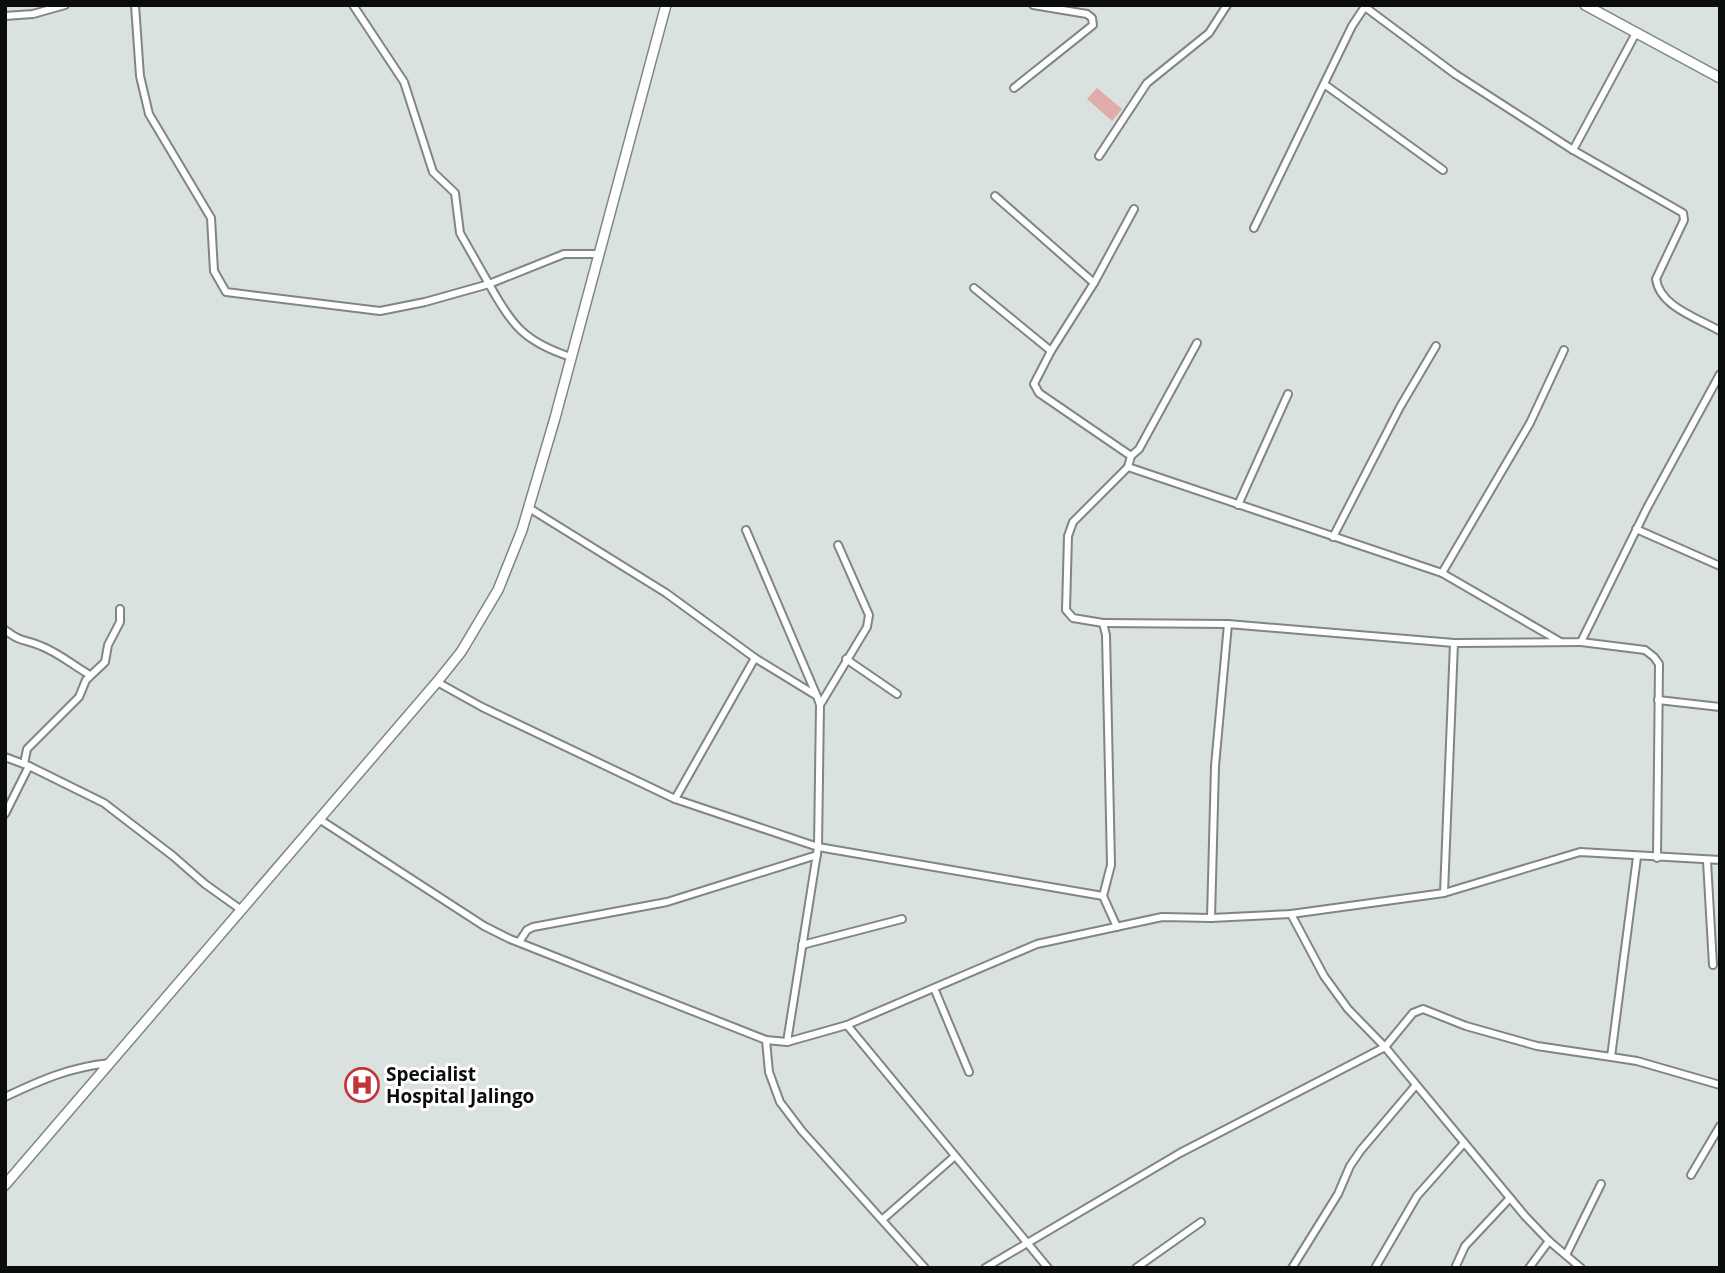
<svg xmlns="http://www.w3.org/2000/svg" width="1725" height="1273" viewBox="0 0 1725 1273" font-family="'Open Sans',sans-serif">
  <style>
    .green { fill: #e0aca8 }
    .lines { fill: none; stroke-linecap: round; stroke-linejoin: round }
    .street-casing { stroke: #7f8684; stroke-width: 10 }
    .secondary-casing { stroke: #7f8684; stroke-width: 12 }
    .street { stroke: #fff; stroke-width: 6 }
    .secondary { stroke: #fff; stroke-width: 9 }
    .labels { text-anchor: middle; stroke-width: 6; stroke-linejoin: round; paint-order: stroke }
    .poi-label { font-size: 19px; font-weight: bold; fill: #0b0d0d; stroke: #fff; text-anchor: start }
  </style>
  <rect width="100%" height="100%" fill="#dae2df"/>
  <path class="green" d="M 1097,88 L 1122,109 L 1112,121 L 1087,99 Z"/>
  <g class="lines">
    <g class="street-casing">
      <g id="street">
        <path d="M 135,5 L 140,76 L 149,114 L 211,218 L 214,271 L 226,292 L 380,311 L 425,302 L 489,284 C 512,326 525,342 571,357"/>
        <path d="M 353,5 L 404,82 L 433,172 L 455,193 L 460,233 L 489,284 L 564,254 L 599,254"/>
        <path d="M 1365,7 L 1455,74 L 1573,150 L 1683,213 L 1684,220 L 1656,279 C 1660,307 1698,318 1720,331"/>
        <path d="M 5,16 L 33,14 L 65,5"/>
        <path d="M 1324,84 L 1443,170"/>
        <path d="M 1014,88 L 1093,25 L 1092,18 L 1087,14 L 1033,5"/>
        <path d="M 1573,150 L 1636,33"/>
        <path d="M 1099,156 L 1147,83 L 1209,33 L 1227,5"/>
        <path d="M 995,196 L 1094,283"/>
        <path d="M 1134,209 L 1094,283 L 1051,351 L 1034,384 L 1039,393 L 1131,456 L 1128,467 L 1442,573 L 1559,641"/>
        <path d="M 1254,228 L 1352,26 L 1366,5"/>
        <path d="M 974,288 L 1051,351"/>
        <path d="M 1131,456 L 1139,449 L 1197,343"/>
        <path d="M 1238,505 L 1288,394"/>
        <path d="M 529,508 L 666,593 L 755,658 L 817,696 L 820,705"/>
        <path d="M 1636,529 L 1720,566"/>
        <path d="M 746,530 L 816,694"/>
        <path d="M 1333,537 L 1400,407 L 1436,346"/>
        <path d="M 1442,573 L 1530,423 L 1564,350"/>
        <path d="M 1103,623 L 1228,624"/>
        <path d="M 5,630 C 22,643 25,639 41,646 C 59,653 74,666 90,675"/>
        <path d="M 1581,642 L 1645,650 L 1654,657 L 1659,664 L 1657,858"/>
        <path d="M 846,659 L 897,694"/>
        <path d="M 437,682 L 482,707 L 675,799 L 818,847 L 1103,896"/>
        <path d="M 1658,700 L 1720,707"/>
        <path d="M 5,757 L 29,766 L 104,803 L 173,856 L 205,884 L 240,909"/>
        <path d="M 24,764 L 27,749 L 79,697 L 86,680 L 105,662 L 108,645 L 120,622 L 120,609"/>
        <path d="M 675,799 L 755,658"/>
        <path d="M 5,814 L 29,766"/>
        <path d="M 319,819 L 484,926 L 510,939 L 766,1040 L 787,1042 L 847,1025 L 1037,944 L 1162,917 L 1211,918 L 1291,914 L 1444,893 L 1580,852 L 1720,860"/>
        <path d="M 1707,861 L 1713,965"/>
        <path d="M 1444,893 L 1454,643 L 1581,642 L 1647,508 L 1720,374"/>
        <path d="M 1291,914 L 1324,976 L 1348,1009 L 1385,1047 L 1525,1216 L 1549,1241 L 1581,1268"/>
        <path d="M 1211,918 L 1215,766 L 1228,624 L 1454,643"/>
        <path d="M 1117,927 L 1103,896 L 1111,865 L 1106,635 L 1103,623 L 1073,618 L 1066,610 L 1068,536 L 1073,522 L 1128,467"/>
        <path d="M 519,942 L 527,930 L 533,927 L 667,902 L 817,855"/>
        <path d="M 802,945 L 902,919"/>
        <path d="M 934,988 L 969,1072"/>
        <path d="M 847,1025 L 1048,1268"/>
        <path d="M 766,1040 L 769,1072 L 780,1102 L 802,1131 L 925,1268"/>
        <path d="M 787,1042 L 818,847 L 820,705 L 867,627 L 869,615 L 838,545"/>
        <path d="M 1611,1057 L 1637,1061 L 1720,1085"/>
        <path d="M 5,1097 C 41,1080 70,1067 110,1063"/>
        <path d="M 1691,1175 L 1720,1126"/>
        <path d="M 883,1219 L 955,1156"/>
        <path d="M 1566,1255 L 1601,1184"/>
        <path d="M 985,1268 L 1180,1153 L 1385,1047 L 1413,1013 L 1423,1009 L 1466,1026 L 1537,1046 L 1611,1057 L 1637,857"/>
        <path d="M 1136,1268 L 1201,1222"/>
        <path d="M 1292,1268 L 1338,1194 L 1350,1166 L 1361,1150 L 1416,1085"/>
        <path d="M 1375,1268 L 1417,1196 L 1464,1143"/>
        <path d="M 1455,1268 L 1465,1246 L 1510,1198"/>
        <path d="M 1529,1268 L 1549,1241"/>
      </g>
    </g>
    <g class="secondary-casing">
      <g id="secondary">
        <path d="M 1585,5 L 1720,78"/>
        <path d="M 5,1185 L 437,682 L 461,652 L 498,590 L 522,530 L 555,418 L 666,5"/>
      </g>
    </g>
    <use href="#street" class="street"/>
    <use href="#secondary" class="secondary"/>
  </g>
  <defs>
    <g id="hospital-ring" transform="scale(1.75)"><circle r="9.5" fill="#fff" stroke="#c3343a" stroke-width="1.5"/><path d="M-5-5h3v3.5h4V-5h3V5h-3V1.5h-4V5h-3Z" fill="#c3343a"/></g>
  </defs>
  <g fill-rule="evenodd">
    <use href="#hospital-ring" x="362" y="1085"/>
  </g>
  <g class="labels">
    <g class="poi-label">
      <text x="386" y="1081">Specialist<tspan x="386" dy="22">Hospital Jalingo</tspan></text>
    </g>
  </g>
  <rect width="1725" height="1273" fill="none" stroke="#0b0d0d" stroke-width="14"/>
</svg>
